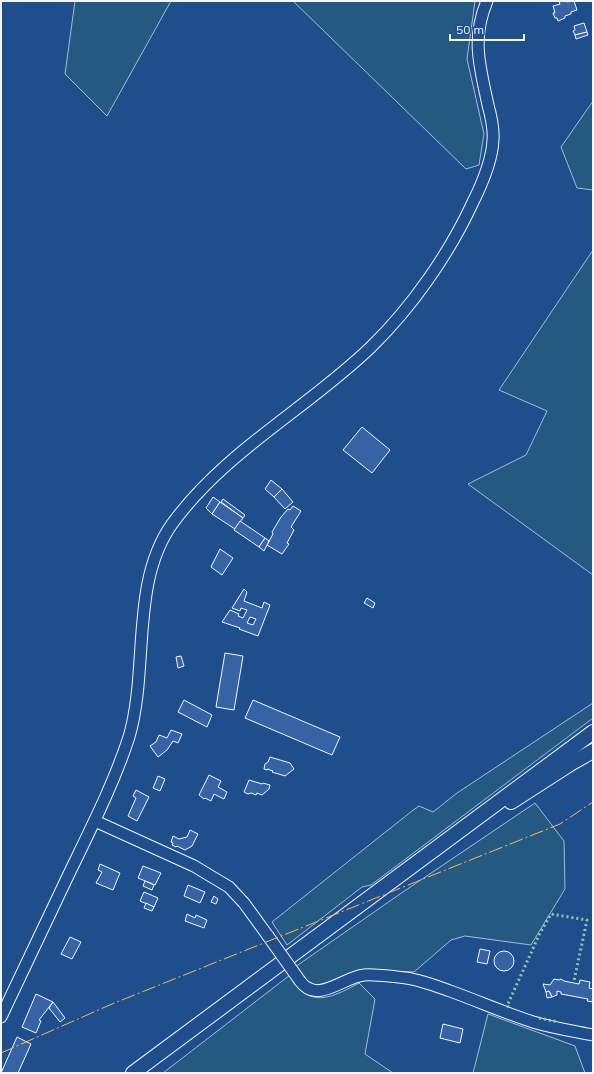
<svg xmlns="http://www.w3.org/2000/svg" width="594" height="1074" viewBox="0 0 594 1074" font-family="Mulish,sans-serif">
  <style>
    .green { fill: #245a82; stroke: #a8bbd7 }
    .building { fill: #3563a3; stroke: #f2f6ff; fill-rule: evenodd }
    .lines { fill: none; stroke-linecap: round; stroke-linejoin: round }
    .minor-casing { stroke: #f2f6ff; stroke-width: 13 }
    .major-casing { stroke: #f2f6ff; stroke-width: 16 }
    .minor { stroke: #1f4e8c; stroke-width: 11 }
    .major { stroke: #1f4e8c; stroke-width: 14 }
    .minor-bridge-casing { stroke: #f2f6ff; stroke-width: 13; stroke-linecap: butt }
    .minor-bridge { stroke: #1f4e8c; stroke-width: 11 }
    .hedge { stroke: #97c8a6; stroke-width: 3; stroke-dasharray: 2 3; stroke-linecap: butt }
    .power { stroke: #ffb74d; stroke-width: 1; stroke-dasharray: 14 3 2 3; stroke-linecap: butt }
  </style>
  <rect width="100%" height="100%" fill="#1f4e8c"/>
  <g class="green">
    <path d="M 75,1 L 171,1 L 107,116 L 65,74 Z"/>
    <path d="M 293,1 L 475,1 L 467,59 L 484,134 L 479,165 L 466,169 Z"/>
    <path d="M 593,101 L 593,190 L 577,188 L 561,147 Z"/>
    <path d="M 593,250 L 593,575 L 468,484 L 526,455 L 547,411 L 499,390 Z"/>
    <path d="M 593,703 L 593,718 L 371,885 L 362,887 L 287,945 L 272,922 L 412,811 L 419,806 L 433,812 L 457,793 Z"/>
    <path d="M 535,803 L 564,841 L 565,889 L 531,945 L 465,936 L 451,940 L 414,972 L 360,970 L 332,984 L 322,986 L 313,984 L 307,982 L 295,967 L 400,894 Z"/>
    <path d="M 290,975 C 294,980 298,987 304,992 C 319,1006 344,991 359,983 L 375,999 L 365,1054 L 393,1073 L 163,1073 Z"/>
    <path d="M 488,1014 L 575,1046 L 585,1073 L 473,1073 Z"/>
  </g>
  <g class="building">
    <path d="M 559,1 L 566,1 L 567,2 L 574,1 L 577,10 L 571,12 L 571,14 L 565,16 L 565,18 L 558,21 L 557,18 L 555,18 L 553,13 L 555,13 L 553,6 L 560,4 Z"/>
    <path d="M 584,23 L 587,32 L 575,35 L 573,31 L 575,30 L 574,26 Z"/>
    <path d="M 587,32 L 588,35 L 576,39 L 575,35 Z"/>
    <path d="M 362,427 L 390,450 L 372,473 L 343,450 Z"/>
    <path d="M 271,480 L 282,489 L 274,497 L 265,489 Z"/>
    <path d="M 282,489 L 293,502 L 285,509 L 274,497 Z"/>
    <path d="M 213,497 L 220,502 L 212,514 L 206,508 Z"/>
    <path d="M 223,499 L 245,515 L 243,518 L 221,502 Z"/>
    <path d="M 220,502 L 243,518 L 235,529 L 212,514 Z"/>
    <path d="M 293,506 L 301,511 L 291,527 L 294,530 L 287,543 L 289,544 L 282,554 L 267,545 L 273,534 L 272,532 L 281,517 L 288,509 L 290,510 Z"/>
    <path d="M 240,521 L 265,538 L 259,547 L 234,530 Z"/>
    <path d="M 265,538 L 269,541 L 264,551 L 259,547 Z"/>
    <path d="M 220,549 L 233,558 L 222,575 L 211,567 Z"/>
    <path d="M 244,589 L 247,592 L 244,601 L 262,608 L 264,602 L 270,605 L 258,636 L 239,629 L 240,628 L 222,622 L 230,610 L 239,614 L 238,616 L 243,618 L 247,610 L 241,608 L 240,611 L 232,608 ZM 250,617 L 256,619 L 253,625 L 247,623 Z"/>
    <path d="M 367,598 L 375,603 L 373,608 L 364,603 Z"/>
    <path d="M 225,653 L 243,656 L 234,710 L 216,707 Z"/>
    <path d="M 181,656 L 184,666 L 178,668 L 176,657 Z"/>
    <path d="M 184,700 L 212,715 L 207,727 L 178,712 Z"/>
    <path d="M 253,700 L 340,737 L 332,755 L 245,718 Z"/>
    <path d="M 171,730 L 182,734 L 178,743 L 173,741 L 167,750 L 158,757 L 150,746 L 156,742 L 159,735 L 167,738 Z"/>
    <path d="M 270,757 L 290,763 L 294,769 L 285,776 L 272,772 L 273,771 L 267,769 L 267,770 L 264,769 L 265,764 L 268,762 Z"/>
    <path d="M 209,775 L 221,781 L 218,787 L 227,792 L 224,799 L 214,794 L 211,801 L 205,798 L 204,799 L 199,795 Z"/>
    <path d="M 158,776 L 165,779 L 160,791 L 153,788 Z"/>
    <path d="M 249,780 L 262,784 L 263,783 L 270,785 L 269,789 L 262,795 L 257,793 L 256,795 L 251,793 L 248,794 L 244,792 Z"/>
    <path d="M 136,790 L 149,797 L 137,821 L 128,816 L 136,798 L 133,796 Z"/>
    <path d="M 190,830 L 198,834 L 192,846 L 185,850 L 177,846 L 176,847 L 172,845 L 173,843 L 171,842 L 173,836 L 179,839 L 187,837 Z"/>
    <path d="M 100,864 L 120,873 L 113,890 L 96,883 L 102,872 L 98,870 Z"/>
    <path d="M 143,866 L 161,873 L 155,885 L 138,878 Z"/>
    <path d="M 145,881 L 154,885 L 152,890 L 143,886 Z"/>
    <path d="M 188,885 L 205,892 L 200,903 L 184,896 Z"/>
    <path d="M 144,892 L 158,898 L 154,907 L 140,901 Z"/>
    <path d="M 214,896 L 218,899 L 216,904 L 211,902 Z"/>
    <path d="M 146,903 L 154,907 L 152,911 L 144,908 Z"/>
    <path d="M 187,914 L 195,918 L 196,915 L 207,920 L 204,928 L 185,921 Z"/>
    <path d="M 70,937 L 81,942 L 72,959 L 61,954 Z"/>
    <path d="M 480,949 L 490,951 L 487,964 L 477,962 Z"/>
    <circle cx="504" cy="961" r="10"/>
    <path d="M 554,979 L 559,980 L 561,979 L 564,981 L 579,984 L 580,980 L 590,982 L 589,988 L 593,989 L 593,1002 L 587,1001 L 588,999 L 561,994 L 561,992 L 557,991 L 557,995 L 552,997 L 549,991 L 546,992 L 543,984 L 550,985 Z"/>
    <path d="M 549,991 L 552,997 L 547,998 L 546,992 Z"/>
    <path d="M 36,994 L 53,1002 L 39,1020 L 41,1021 L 36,1033 L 22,1027 Z"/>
    <path d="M 53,1002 L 65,1018 L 60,1022 L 49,1008 Z"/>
    <path d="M 443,1024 L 463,1029 L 460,1043 L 440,1038 Z"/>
    <path d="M 17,1037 L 31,1044 L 18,1073 L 1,1073 Z"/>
  </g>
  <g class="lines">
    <g class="minor-casing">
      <g id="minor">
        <path d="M 95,821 L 194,866 L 229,887 L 244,903 L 268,936"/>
        <path d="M 300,981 C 317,1005 343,977 364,975 C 373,974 397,977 406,978 C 421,980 436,986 450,991 C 478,1001 505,1013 533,1022 C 553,1028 573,1031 593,1035"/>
        <path d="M 1,1017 C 23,971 45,924 67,878 C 89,832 113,786 129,737 C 149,669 130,583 172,524 C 225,451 308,408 371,347 C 412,307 449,254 473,202 C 482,184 492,161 493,140 C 494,129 491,116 488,105 C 480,67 471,39 487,1"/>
      </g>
    </g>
    <g class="major-casing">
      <g id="major">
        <path d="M 511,802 L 570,764 L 593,751"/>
        <path d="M 133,1073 L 593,732"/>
      </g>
    </g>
    <use href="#minor" class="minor"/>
    <use href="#major" class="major"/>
    <g class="minor-bridge-casing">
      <path id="minor-bridge" d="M 268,936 L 300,981"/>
    </g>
    <use href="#minor-bridge" class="minor-bridge"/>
    <g class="hedge">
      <path d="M 509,1007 L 507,1006 L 540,933 L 551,914 L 587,920 L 574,981"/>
      <path d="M 539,1018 L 558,1022"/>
    </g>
    <path class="power" d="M 1,1053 L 112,1004 L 560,824 L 593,802"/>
  </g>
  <rect width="594" height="1074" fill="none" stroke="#f2f6ff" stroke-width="4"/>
  <path d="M450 34v6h74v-6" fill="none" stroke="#f2f6ff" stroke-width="2"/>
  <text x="456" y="34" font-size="12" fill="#f2f6ff" stroke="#1f4e8c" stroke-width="3" paint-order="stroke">50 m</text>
</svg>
